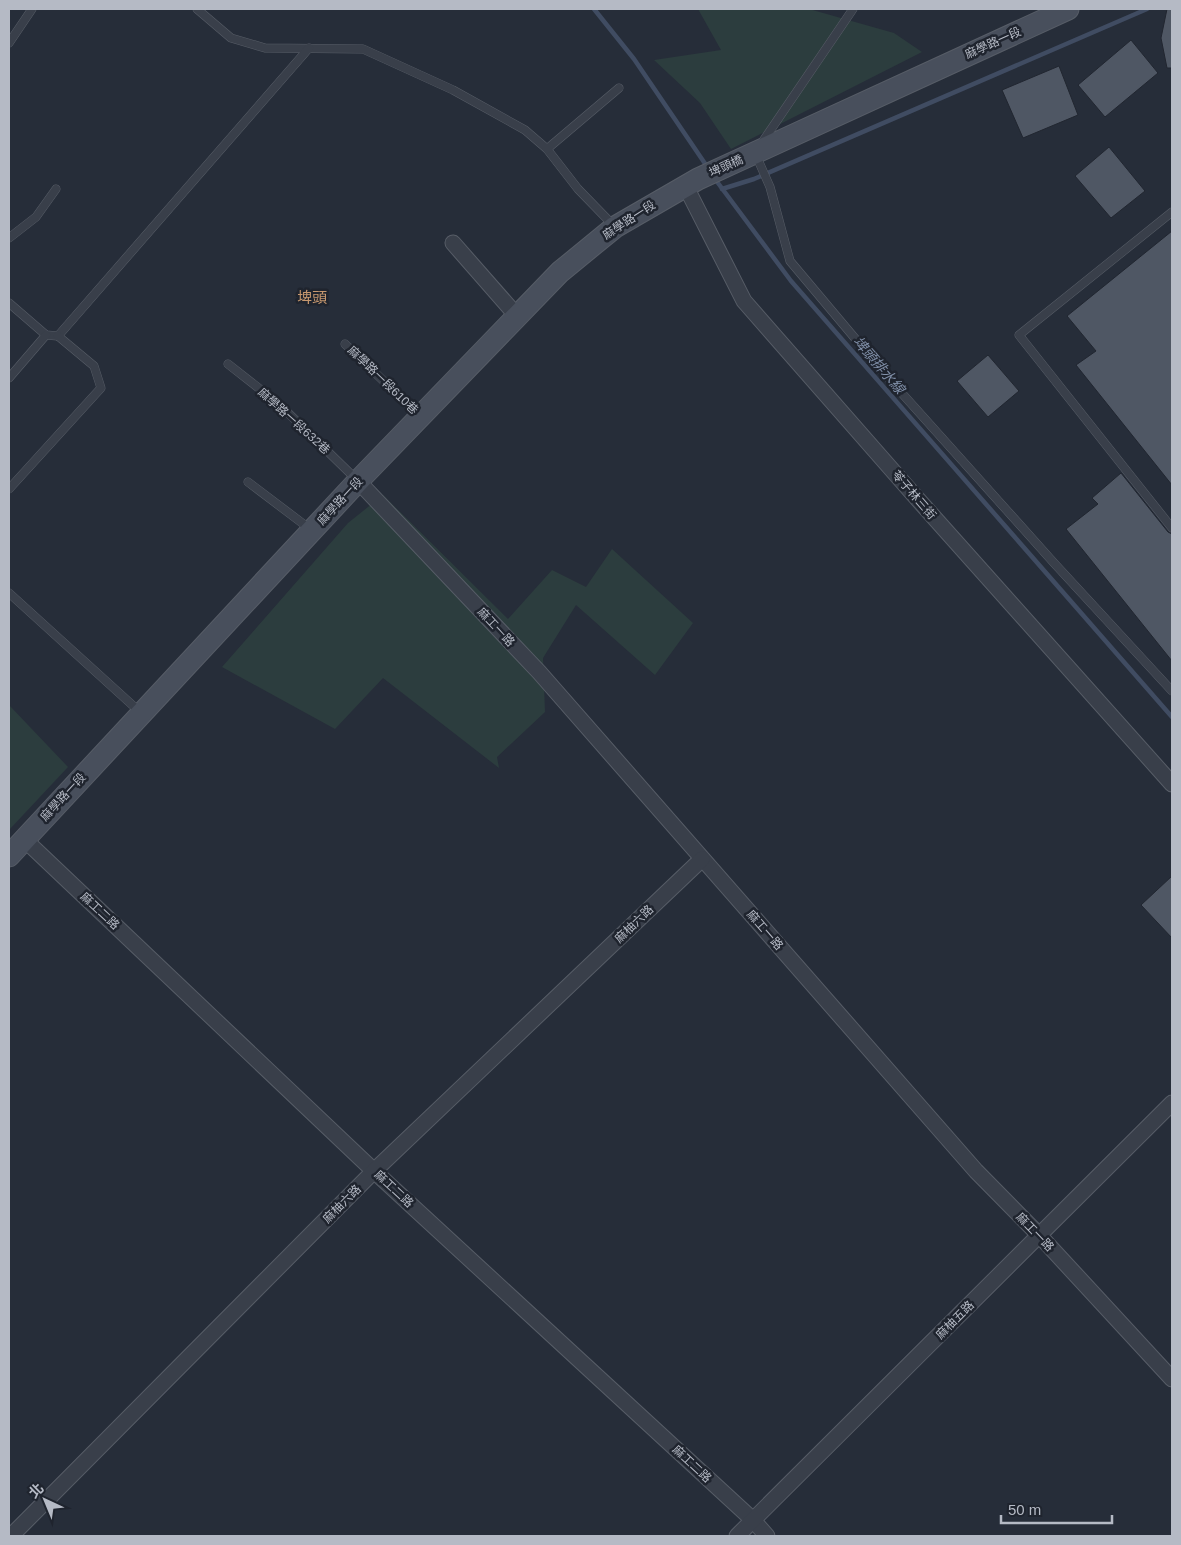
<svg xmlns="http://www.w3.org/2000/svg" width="1181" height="1545" viewBox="0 0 1181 1545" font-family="Helvetica,'Noto Sans TC',sans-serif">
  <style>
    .green { fill: #2c3d3e }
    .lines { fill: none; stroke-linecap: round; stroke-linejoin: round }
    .stream { stroke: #404c62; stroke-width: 4.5 }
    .building { fill: #4f5764; stroke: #212630 }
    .service-casing { stroke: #575d67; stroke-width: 9 }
    .minor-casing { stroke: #575d67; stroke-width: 17 }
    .secondary-casing { stroke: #575d67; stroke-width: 23 }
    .service { stroke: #393f4a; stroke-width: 8 }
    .minor { stroke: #393f4a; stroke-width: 15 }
    .secondary { stroke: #484f5c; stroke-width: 21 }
    .labels { text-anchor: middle; stroke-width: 5; stroke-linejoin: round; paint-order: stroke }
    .street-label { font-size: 12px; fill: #b5bac5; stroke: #1f242e }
    .water-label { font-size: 14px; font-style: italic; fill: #8190a9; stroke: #1f242e }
    .quarter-label { font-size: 15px; fill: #c6986f; stroke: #1f242e }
  </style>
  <rect width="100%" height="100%" fill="#262d39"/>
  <g class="green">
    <path d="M 698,9 L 809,9 L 894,33 L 922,52 L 731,149 L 700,103 L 654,60 L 721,50 Z"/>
    <path d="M 383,495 L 508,619 L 552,570 L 586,587 L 612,549 L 693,623 L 655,675 L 576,605 L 543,658 L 545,712 L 497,757 L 499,768 L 383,678 L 335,729 L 222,667 L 348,523 Z"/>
    <path d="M 9,705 L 68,767 L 9,830 Z"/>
  </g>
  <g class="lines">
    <g class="stream">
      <path d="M 594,9 L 634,59 L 708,168"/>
      <path d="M 715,179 L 791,281 L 1172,717"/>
      <path d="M 722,189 L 754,179 L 1147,9"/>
    </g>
  </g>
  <g class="building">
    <path d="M 1167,9 L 1172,9 L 1172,68 L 1167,68 L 1161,38 Z"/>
    <path d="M 1131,40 L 1158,73 L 1105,117 L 1078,85 Z"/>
    <path d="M 1059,66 L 1078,115 L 1023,138 L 1002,90 Z"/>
    <path d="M 1109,147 L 1145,191 L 1111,218 L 1075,176 Z"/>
    <path d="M 1172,231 L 1172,485 L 1076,365 L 1096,351 L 1067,316 Z"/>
    <path d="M 988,355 L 1019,391 L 988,417 L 957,381 Z"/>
    <path d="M 1121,473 L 1168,532 L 1172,534 L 1172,661 L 1066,529 L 1098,504 L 1092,498 Z"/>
    <path d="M 1172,876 L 1172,938 L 1141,905 Z"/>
  </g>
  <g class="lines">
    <g class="service-casing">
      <g id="service">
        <path d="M 197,9 L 231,38 L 265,48 L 363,49 L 453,90 L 525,130 L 547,149 L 578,189 L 613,225"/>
        <path d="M 9,43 L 32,9"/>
        <path d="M 761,144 L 853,9"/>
        <path d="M 547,149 L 619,88"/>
        <path d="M 755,153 L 770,187 L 790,261 L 890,380 L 1054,563 L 1172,691"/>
        <path d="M 1172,212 L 1019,335 L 1172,528"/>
        <path d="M 9,238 L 36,217 L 56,189"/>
        <path d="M 9,303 L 46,335 L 58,336 L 309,48"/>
        <path d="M 345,344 L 419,415"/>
        <path d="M 228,364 L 279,404 L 357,480"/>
        <path d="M 9,378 L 46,335"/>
        <path d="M 248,482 L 310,529"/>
        <path d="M 9,489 L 101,388 L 94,366 L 58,336"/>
        <path d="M 9,593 L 140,712"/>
      </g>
    </g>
    <g class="minor-casing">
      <g id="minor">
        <path d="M 685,185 L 744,301 L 914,495 L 1172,784"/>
        <path d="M 453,243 L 517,316"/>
        <path d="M 358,481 L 539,672 L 976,1171 L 1040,1236 L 1172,1379"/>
        <path d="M 24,839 L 374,1171 L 753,1520 L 767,1536"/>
        <path d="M 11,1536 L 374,1171 L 702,859"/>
        <path d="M 737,1536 L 1172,1103"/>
      </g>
    </g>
    <g class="secondary-casing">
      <path id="secondary" d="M 9,856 L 358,481 L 560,272 L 615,227 L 698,179 L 1068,9"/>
    </g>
    <use href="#service" class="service"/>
    <use href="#minor" class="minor"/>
    <use href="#secondary" class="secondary"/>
  </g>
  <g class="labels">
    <g class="street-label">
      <text transform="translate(993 43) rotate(-24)" y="4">麻學路一段</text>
      <text transform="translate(726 166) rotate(-24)" y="4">埤頭橋</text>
      <text transform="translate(629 220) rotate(-33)" y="4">麻學路一段</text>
      <text transform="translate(383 380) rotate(44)" y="4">麻學路一段610巷</text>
      <text transform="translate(294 421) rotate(42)" y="4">麻學路一段632巷</text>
      <text transform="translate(914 495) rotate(49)" y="4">苓子林三街</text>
      <text transform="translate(340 501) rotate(-47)" y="4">麻學路一段</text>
      <text transform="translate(496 627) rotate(47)" y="4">麻工一路</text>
      <text transform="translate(63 797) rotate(-47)" y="4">麻學路一段</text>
      <text transform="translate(100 911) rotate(43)" y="4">麻工二路</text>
      <text transform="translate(634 924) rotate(-44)" y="4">麻柚六路</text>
      <text transform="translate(765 930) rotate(49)" y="4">麻工一路</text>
      <text transform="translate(394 1189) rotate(43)" y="4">麻工二路</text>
      <text transform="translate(342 1204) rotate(-45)" y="4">麻柚六路</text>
      <text transform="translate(1035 1232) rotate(46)" y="4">麻工一路</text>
      <text transform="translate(955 1320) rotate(-45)" y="4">麻柚五路</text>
      <text transform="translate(692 1464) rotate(43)" y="4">麻工二路</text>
    </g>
    <g class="water-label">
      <text transform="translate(879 365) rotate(49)" y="5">埤頭排水線</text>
    </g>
    <g class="quarter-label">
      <text x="312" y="303">埤頭</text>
    </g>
  </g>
  <rect width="1181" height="1545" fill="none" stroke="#b5bac5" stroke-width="20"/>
  <g transform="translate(45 1500) rotate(316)" stroke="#1f242e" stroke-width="4" paint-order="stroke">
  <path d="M0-4L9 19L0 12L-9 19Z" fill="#b5bac5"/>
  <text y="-8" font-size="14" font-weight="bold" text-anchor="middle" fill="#b5bac5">北</text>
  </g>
  <path d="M1001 1515v8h111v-8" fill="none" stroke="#b5bac5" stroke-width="2.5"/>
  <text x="1008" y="1515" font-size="15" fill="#b5bac5" stroke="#1f242e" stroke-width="4" paint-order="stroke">50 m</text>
</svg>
